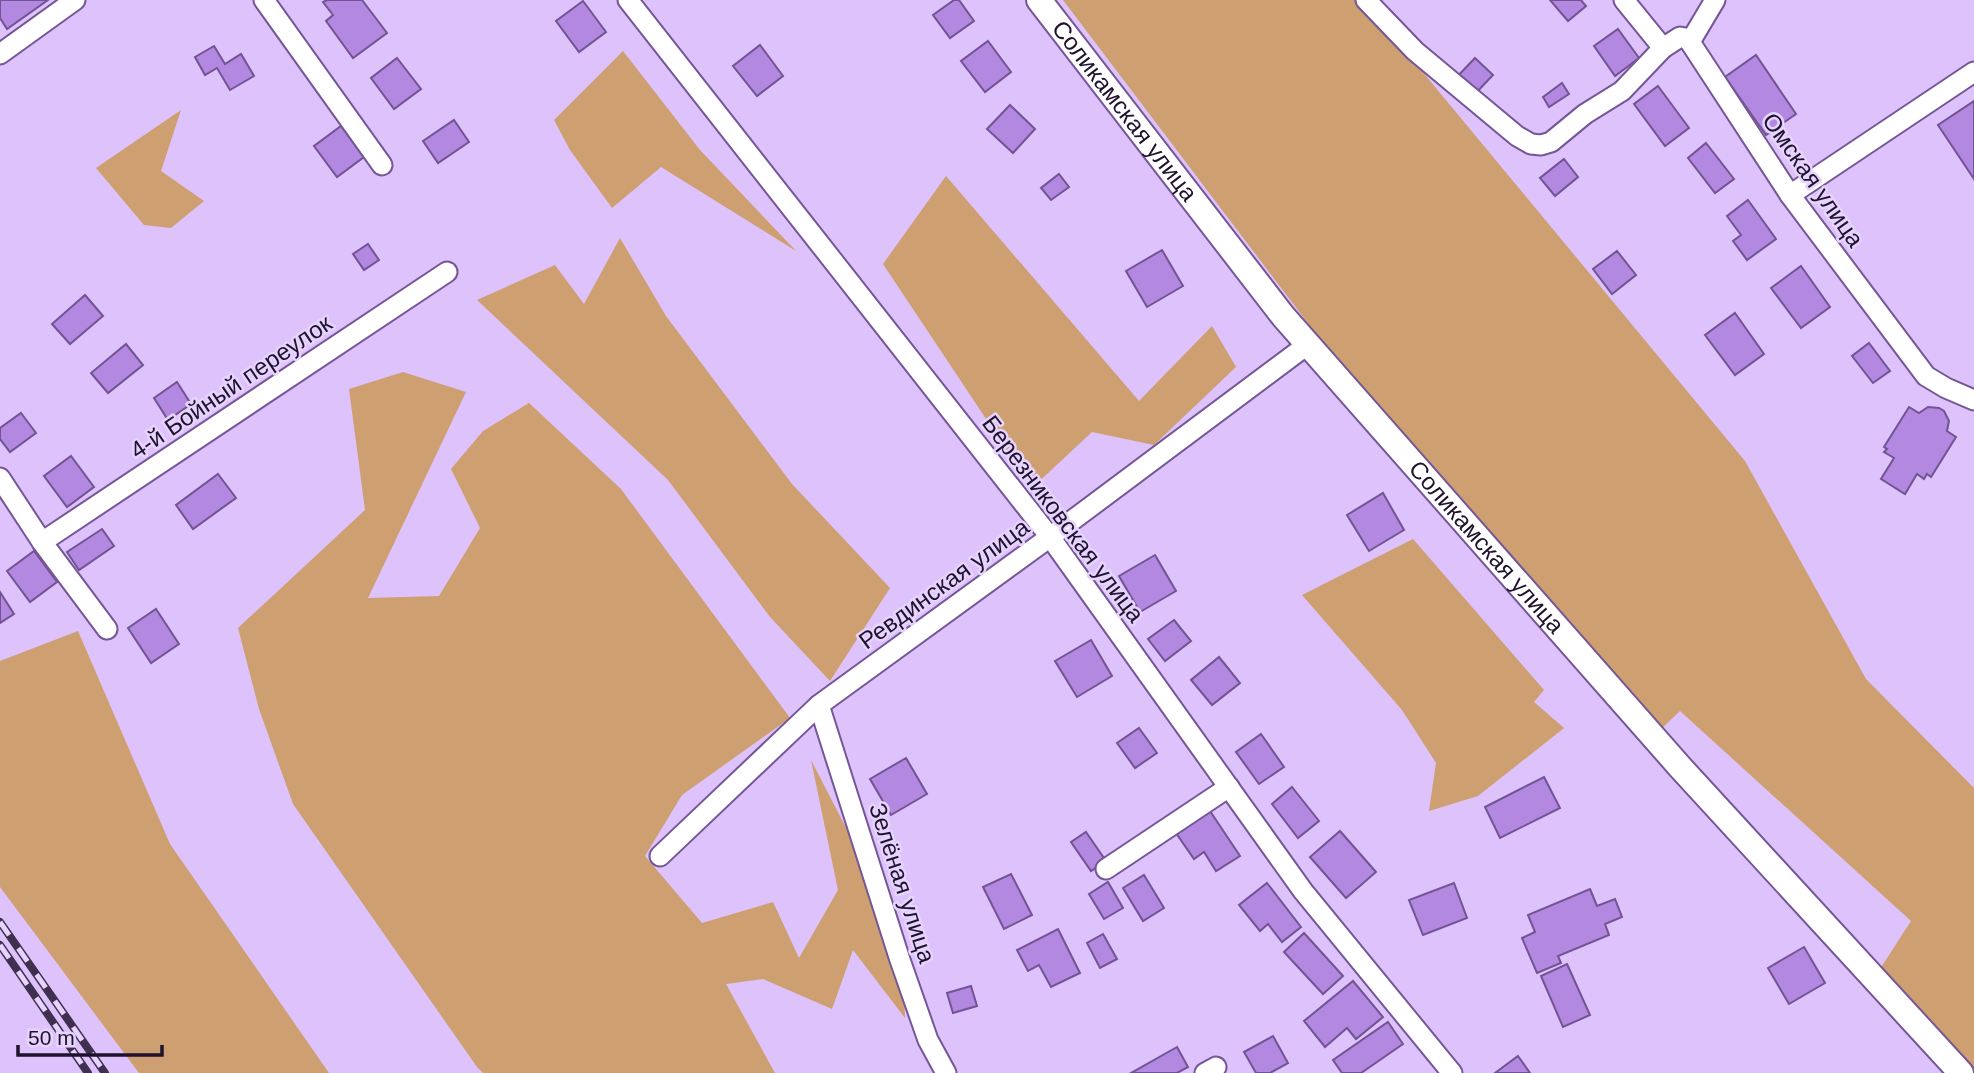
<svg xmlns="http://www.w3.org/2000/svg" width="1974" height="1073" viewBox="0 0 1974 1073" font-family="Helvetica,sans-serif">
  <style>
    .green { fill: #ce9f70 }
    .building { fill: #b388e1; stroke: #725393; stroke-width: 2 }
    .lines { fill: none; stroke-linecap: round; stroke-linejoin: round }
    .minor-casing { stroke: #755696; stroke-width: 23 }
    .major-casing { stroke: #755696; stroke-width: 28 }
    .minor { stroke: #fff; stroke-width: 19 }
    .major { stroke: #fff; stroke-width: 24 }
    .rail-casing { stroke: #403050; stroke-width: 8 }
    .rail { stroke: #e6d3fe; stroke-width: 5; stroke-dasharray: 16; stroke-linecap: butt }
    .labels { text-anchor: middle; stroke-width: 5; stroke-linejoin: round; paint-order: stroke }
    .street-label { font-size: 24px; fill: #1f122c; stroke: #e6d3fe }
  </style>
  <rect width="100%" height="100%" fill="#ddc2fc"/>
  <g class="green">
    <path d="M 1063,0 L 1363,0 L 1745,461 L 1866,679 L 1974,788 L 1974,1068 L 1878,972 L 1911,921 L 1680,711 L 1660,730 L 1316,334 Z"/>
    <path d="M 623,51 L 700,150 L 796,251 L 661,167 L 612,208 L 570,150 L 554,120 Z"/>
    <path d="M 181,110 L 161,171 L 204,201 L 171,228 L 144,225 L 96,168 Z"/>
    <path d="M 946,176 L 1139,401 L 1212,326 L 1236,367 L 1154,445 L 1092,432 L 1032,488 L 883,264 Z"/>
    <path d="M 620,238 L 666,316 L 792,484 L 890,588 L 830,681 L 770,617 L 668,480 L 477,300 L 555,265 L 584,304 Z"/>
    <path d="M 403,372 L 466,392 L 368,598 L 439,596 L 480,528 L 451,469 L 483,431 L 529,403 L 621,489 L 790,718 L 682,795 L 645,856 L 702,923 L 773,902 L 799,958 L 838,890 L 811,760 L 871,876 L 903,970 L 905,1018 L 853,950 L 832,1009 L 763,979 L 726,984 L 775,1073 L 483,1073 L 477,1067 L 293,804 L 259,709 L 238,628 L 365,510 L 349,389 Z"/>
    <path d="M 1413,539 L 1544,690 L 1534,702 L 1564,728 L 1478,796 L 1429,811 L 1436,763 L 1402,710 L 1302,595 Z"/>
    <path d="M 78,631 L 170,844 L 329,1073 L 139,1073 L 0,887 L 0,661 Z"/>
  </g>
  <g class="building">
    <path d="M 0,0 L 48,0 L 7,29 L 0,18 Z"/>
    <path d="M 327,0 L 362,0 L 387,33 L 353,58 L 326,21 L 333,15 L 323,2 Z"/>
    <path d="M 954,0 L 959,0 L 974,21 L 950,38 L 933,15 Z"/>
    <path d="M 1550,0 L 1581,0 L 1586,6 L 1568,21 Z"/>
    <path d="M 583,1 L 606,32 L 579,52 L 556,21 Z"/>
    <path d="M 1618,29 L 1639,58 L 1615,76 L 1594,46 Z"/>
    <path d="M 988,41 L 1011,72 L 985,92 L 961,61 Z"/>
    <path d="M 760,45 L 783,76 L 757,96 L 733,66 Z"/>
    <path d="M 214,46 L 225,64 L 241,54 L 254,76 L 230,90 L 217,68 L 205,75 L 195,57 Z"/>
    <path d="M 1756,55 L 1796,114 L 1766,135 L 1725,77 Z"/>
    <path d="M 397,58 L 421,89 L 394,109 L 371,78 Z"/>
    <path d="M 1475,58 L 1493,75 L 1472,97 L 1454,80 Z"/>
    <path d="M 1562,83 L 1569,94 L 1549,107 L 1543,97 Z"/>
    <path d="M 1658,86 L 1689,128 L 1665,146 L 1634,104 Z"/>
    <path d="M 1974,101 L 1974,179 L 1938,125 Z"/>
    <path d="M 1010,105 L 1035,129 L 1013,153 L 987,129 Z"/>
    <path d="M 454,120 L 469,142 L 438,163 L 423,141 Z"/>
    <path d="M 341,126 L 364,157 L 337,177 L 314,146 Z"/>
    <path d="M 1706,143 L 1734,179 L 1715,193 L 1688,158 Z"/>
    <path d="M 1564,159 L 1578,177 L 1555,196 L 1540,178 Z"/>
    <path d="M 1059,174 L 1069,187 L 1051,200 L 1041,188 Z"/>
    <path d="M 1748,200 L 1776,239 L 1747,260 L 1733,241 L 1741,235 L 1727,216 Z"/>
    <path d="M 368,244 L 379,260 L 364,270 L 353,254 Z"/>
    <path d="M 1162,250 L 1183,286 L 1147,307 L 1126,271 Z"/>
    <path d="M 1617,251 L 1636,275 L 1612,294 L 1593,269 Z"/>
    <path d="M 1801,266 L 1830,307 L 1801,328 L 1771,288 Z"/>
    <path d="M 85,295 L 103,316 L 70,344 L 52,324 Z"/>
    <path d="M 1735,313 L 1764,354 L 1735,375 L 1705,335 Z"/>
    <path d="M 1869,343 L 1890,371 L 1873,383 L 1852,356 Z"/>
    <path d="M 126,344 L 143,365 L 108,393 L 91,373 Z"/>
    <path d="M 177,382 L 191,404 L 168,420 L 154,398 Z"/>
    <path d="M 1909,407 L 1919,413 L 1928,407 L 1939,408 L 1944,411 L 1949,421 L 1947,431 L 1956,437 L 1931,477 L 1927,474 L 1924,479 L 1917,474 L 1905,494 L 1881,479 L 1894,458 L 1884,452 L 1887,449 L 1884,447 Z"/>
    <path d="M 21,413 L 36,433 L 10,452 L 0,439 L 0,428 Z"/>
    <path d="M 71,456 L 94,487 L 67,507 L 44,476 Z"/>
    <path d="M 218,474 L 236,498 L 193,529 L 176,505 Z"/>
    <path d="M 1383,493 L 1404,530 L 1369,551 L 1347,515 Z"/>
    <path d="M 102,529 L 114,546 L 79,570 L 67,552 Z"/>
    <path d="M 34,551 L 57,582 L 30,602 L 7,571 Z"/>
    <path d="M 1155,555 L 1176,591 L 1140,612 L 1119,576 Z"/>
    <path d="M 0,592 L 14,614 L 0,623 Z"/>
    <path d="M 156,609 L 179,644 L 151,663 L 128,628 Z"/>
    <path d="M 1174,620 L 1191,641 L 1165,661 L 1148,639 Z"/>
    <path d="M 1091,640 L 1112,676 L 1077,697 L 1055,661 Z"/>
    <path d="M 1219,657 L 1240,683 L 1212,705 L 1191,680 Z"/>
    <path d="M 1139,728 L 1157,753 L 1135,768 L 1117,743 Z"/>
    <path d="M 1261,734 L 1284,767 L 1259,784 L 1236,752 Z"/>
    <path d="M 906,758 L 927,794 L 891,815 L 870,779 Z"/>
    <path d="M 1544,777 L 1560,808 L 1500,838 L 1485,807 Z"/>
    <path d="M 1292,787 L 1319,821 L 1298,838 L 1272,804 Z"/>
    <path d="M 1210,811 L 1240,856 L 1216,871 L 1204,852 L 1194,859 L 1176,833 Z"/>
    <path d="M 1340,831 L 1376,872 L 1346,898 L 1310,857 Z"/>
    <path d="M 1086,832 L 1106,861 L 1091,871 L 1071,842 Z"/>
    <path d="M 1011,874 L 1032,915 L 1004,929 L 983,887 Z"/>
    <path d="M 1144,875 L 1164,908 L 1143,921 L 1123,888 Z"/>
    <path d="M 1108,882 L 1123,908 L 1104,919 L 1089,894 Z"/>
    <path d="M 1267,883 L 1301,927 L 1282,942 L 1268,924 L 1260,931 L 1239,905 Z"/>
    <path d="M 1454,883 L 1467,918 L 1423,935 L 1409,900 Z"/>
    <path d="M 1590,889 L 1597,906 L 1615,899 L 1622,917 L 1605,924 L 1609,935 L 1558,956 L 1561,963 L 1537,973 L 1522,938 L 1535,932 L 1528,915 Z"/>
    <path d="M 1058,929 L 1080,973 L 1051,987 L 1039,965 L 1028,971 L 1017,950 Z"/>
    <path d="M 1304,933 L 1343,976 L 1323,994 L 1284,952 Z"/>
    <path d="M 1103,934 L 1117,959 L 1100,968 L 1087,943 Z"/>
    <path d="M 1804,947 L 1825,983 L 1789,1004 L 1768,968 Z"/>
    <path d="M 1567,964 L 1590,1015 L 1563,1027 L 1541,976 Z"/>
    <path d="M 1353,981 L 1383,1017 L 1356,1039 L 1347,1028 L 1325,1047 L 1304,1021 Z"/>
    <path d="M 971,986 L 977,1006 L 953,1013 L 947,993 Z"/>
    <path d="M 1388,1022 L 1403,1044 L 1361,1073 L 1342,1073 L 1333,1060 Z"/>
    <path d="M 1273,1036 L 1288,1063 L 1270,1073 L 1256,1073 L 1244,1052 Z"/>
    <path d="M 1177,1047 L 1188,1067 L 1177,1073 L 1131,1073 Z"/>
    <path d="M 1518,1056 L 1530,1073 L 1495,1073 Z"/>
  </g>
  <g class="lines">
    <g class="minor-casing">
      <g id="minor">
        <path d="M 264,0 L 382,165"/>
        <path d="M 628,0 L 1050,537 L 1303,891 L 1452,1073"/>
        <path d="M 1366,0 L 1415,51 L 1517,136 L 1531,144 L 1541,145 L 1551,142 L 1585,114 L 1622,91 L 1663,48"/>
        <path d="M 1624,0 L 1663,48 L 1680,37 L 1686,38 L 1690,42 L 1790,195 L 1926,376 L 1946,388 L 1974,400"/>
        <path d="M 1690,42 L 1715,0"/>
        <path d="M 0,54 L 75,0"/>
        <path d="M 1790,195 L 1974,72"/>
        <path d="M 0,478 L 42,542 L 107,629"/>
        <path d="M 42,542 L 447,272"/>
        <path d="M 819,705 L 900,960 L 928,1040 L 946,1073"/>
        <path d="M 660,856 L 819,705 L 1050,537 L 1307,345"/>
        <path d="M 1106,869 L 1229,787"/>
        <path d="M 1205,1073 L 1216,1067"/>
      </g>
    </g>
    <g class="major-casing">
      <g id="major">
        <path id="s1" d="M 1039,0 L 1283,316 L 1680,767 L 1961,1073"/>
      </g>
    </g>
    <use href="#minor" class="minor"/>
    <use href="#major" class="major"/>
    <g class="rail-casing">
      <g id="rail">
        <path d="M 0,922 L 105,1073"/>
        <path d="M 0,945 L 88,1073"/>
      </g>
    </g>
    <use href="#rail" class="rail"/>
  </g>
  <g class="labels">
    <g class="street-label">
      <text dy="8" stroke="none"><textPath href="#s1" startOffset="140">Соликамская улица</textPath></text>
      <text transform="translate(1813 180) rotate(55)" y="8">Омская улица</text>
      <text transform="translate(231 387) rotate(-34)" y="8">4-й Бойный переулок</text>
      <text transform="translate(1063 519) rotate(53)" y="8">Березниковская улица</text>
      <text dy="8" stroke="none"><textPath href="#s1" startOffset="707">Соликамская улица</textPath></text>
      <text transform="translate(944 584) rotate(-36)" y="8">Ревдинская улица</text>
      <text transform="translate(902 883) rotate(72)" y="8">Зелёная улица</text>
    </g>
  </g>
  <path d="M18 1045v10h144v-10" fill="none" stroke="#1f122c" stroke-width="3.5"/>
  <text x="28" y="1045" font-size="21" fill="#1f122c" stroke="#e6d3fe" stroke-width="5" paint-order="stroke">50 m</text>
</svg>
